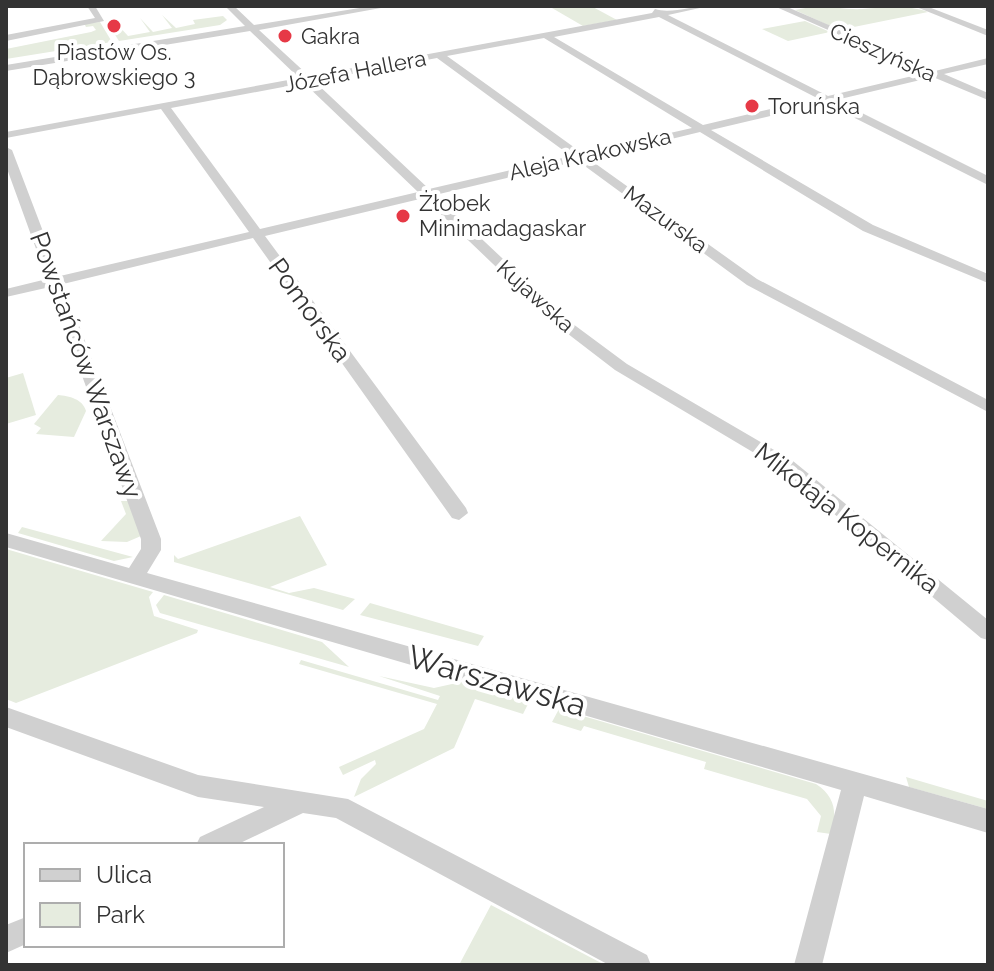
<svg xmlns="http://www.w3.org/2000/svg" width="994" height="971" viewBox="0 0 994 971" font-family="Raleway,sans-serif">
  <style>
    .green { fill: #e6ecdf }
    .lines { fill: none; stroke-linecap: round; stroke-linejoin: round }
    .minor { fill: #d0d0d0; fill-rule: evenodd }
    .poi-dot { fill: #e63946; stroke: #fff; stroke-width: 3 }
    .labels { text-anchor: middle; stroke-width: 8; stroke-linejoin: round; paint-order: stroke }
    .far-poi-label { font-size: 22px; fill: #333; stroke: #fff; text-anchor: start }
    .far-street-label { font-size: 22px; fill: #333; stroke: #fff }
    .street-label { font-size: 26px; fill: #333; stroke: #fff }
    .near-street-label { font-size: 32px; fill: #333; stroke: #fff }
  </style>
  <rect width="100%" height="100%" fill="#fff"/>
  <g class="green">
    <path d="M 566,6 L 591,6 L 617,20 L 583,26 L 552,8 Z"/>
    <path d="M 816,6 C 831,6 848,10 862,9 C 886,8 904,4 928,12 L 839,30 L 795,10 Z"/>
    <path d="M 162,15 L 176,28 L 195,24 L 193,20 L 223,16 L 227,20 L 220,25 L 119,41 L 110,27 L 116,25 L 109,26 L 110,22 L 105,21 L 117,19 L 117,24 L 128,36 L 150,32 L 140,18 L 153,32 L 172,28 Z"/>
    <path d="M 805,21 L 830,32 L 788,41 L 762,29 Z"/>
    <path d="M 100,22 L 112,42 L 6,59 L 6,49 L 91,32 L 96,30 L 93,26 L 86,27 L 84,23 Z"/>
    <path d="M 23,373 L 36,415 L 6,424 L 6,378 Z"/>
    <path d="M 58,395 C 69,396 83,399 86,411 L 74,437 L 36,434 L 41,428 L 34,424 Z"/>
    <path d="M 121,501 L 128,501 L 141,536 L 127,542 L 101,541 L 126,514 Z"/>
    <path d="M 300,516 L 327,565 L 270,587 L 289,593 L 314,588 L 355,599 L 343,610 L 174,562 L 174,555 L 178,559 Z"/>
    <path d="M 22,527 L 133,557 L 114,561 L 18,533 Z"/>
    <path d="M 6,549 L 153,592 L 149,597 L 154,616 L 198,630 L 197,633 L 16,703 L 6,699 Z"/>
    <path d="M 164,595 L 322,642 L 349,667 L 160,613 L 156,605 Z"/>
    <path d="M 370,603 L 484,636 L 478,646 L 360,615 Z"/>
    <path d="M 301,660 L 438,700 L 440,696 L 379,676 L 434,688 L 461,682 L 527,700 L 528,704 L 523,714 L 475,699 L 454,748 L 354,797 L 361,779 L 376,764 L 375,760 L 343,775 L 339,767 L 424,729 L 437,704 L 299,664 Z"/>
    <path d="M 559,709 L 816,784 C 836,797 837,814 831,834 L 817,832 L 821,816 L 807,799 L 704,769 L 706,762 L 584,726 L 581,731 L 552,722 Z"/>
    <path d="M 906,777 L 988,801 L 988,809 L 909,787 Z"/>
    <path d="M 491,905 L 605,965 L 459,965 Z"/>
  </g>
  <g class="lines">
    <g class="minor">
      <path d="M 87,6 L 95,6 L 104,21 L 6,41 L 6,35 L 95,18 Z"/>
      <path d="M 225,6 L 234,6 L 254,25 L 372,6 L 392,6 L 259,30 L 309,76 L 652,13 L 655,9 C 670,14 693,6 709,6 L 668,15 L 828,96 L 925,73 L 774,6 L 785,6 L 935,71 L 988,58 L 988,64 L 944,74 L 988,93 L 988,100 L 933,77 L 836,100 L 988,176 L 988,185 L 825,103 L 711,130 L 873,225 L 988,274 L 988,283 L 863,231 L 700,132 L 589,159 L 757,279 L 988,400 L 988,412 L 747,285 L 578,161 L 435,195 L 569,321 L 627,364 L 793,461 L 988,620 L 988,640 L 981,638 L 781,469 L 615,370 L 559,327 L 424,198 L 265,236 L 466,508 L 468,513 L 459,520 L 452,518 L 253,238 L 63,284 L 161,539 L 161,550 L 147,573 L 988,809 L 988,833 L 864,796 L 822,965 L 794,965 L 841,790 L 6,547 L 6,533 L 129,568 L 141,549 L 141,539 L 50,287 L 6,297 L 6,289 L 47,279 L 6,166 L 6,147 L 12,150 L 60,276 L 249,232 L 161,109 L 6,138 L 6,132 L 299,78 L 250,31 L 6,71 L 6,65 L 245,26 ZM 659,17 L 817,98 L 703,125 L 554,37 ZM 544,38 L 692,128 L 582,153 L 447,56 ZM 437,58 L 571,156 L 429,189 L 314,81 ZM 304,83 L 418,192 L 260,229 L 171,108 Z"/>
      <path d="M 914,6 L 926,6 L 988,30 L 988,36 Z"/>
      <path d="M 6,707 L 198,775 L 348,799 L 647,955 L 651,965 L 609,965 L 336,818 L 303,813 L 236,845 L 196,845 L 200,837 L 264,807 L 198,797 L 6,727 Z"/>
      <path d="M 26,917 L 26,944 L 6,953 L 6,925 Z"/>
    </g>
  </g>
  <g class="poi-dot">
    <circle cx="114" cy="26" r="8"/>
    <circle cx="285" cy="36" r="8"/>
    <circle cx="752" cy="106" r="8"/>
    <circle cx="403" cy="216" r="8"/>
  </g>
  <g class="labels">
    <g class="far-poi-label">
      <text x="301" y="44">Gakra</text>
      <text x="114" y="60" text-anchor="middle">Piastów Os.<tspan x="114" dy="25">Dąbrowskiego 3</tspan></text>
      <text x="768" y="114">Toruńska</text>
      <text x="419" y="211">Żłobek<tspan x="419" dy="25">Minimadagaskar</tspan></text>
    </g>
    <g class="far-street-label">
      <text transform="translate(883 52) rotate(24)" y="8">Cieszyńska</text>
      <text transform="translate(355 71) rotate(-11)" y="8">Józefa Hallera</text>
      <text transform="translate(590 154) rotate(-13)" y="8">Aleja Krakowska</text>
      <text transform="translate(666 219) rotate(36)" y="8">Mazurska</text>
      <text transform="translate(536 296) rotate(42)" y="8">Kujawska</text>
    </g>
    <g class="street-label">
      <text transform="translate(310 310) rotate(54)" y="9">Pomorska</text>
      <text transform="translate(86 365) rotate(70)" y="9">Powstańców Warszawy</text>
      <text transform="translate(847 518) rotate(38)" y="9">Mikołaja Kopernika</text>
    </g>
    <g class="near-street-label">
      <text transform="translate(497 681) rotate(16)" y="11">Warszawska</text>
    </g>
  </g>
  <rect width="994" height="971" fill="none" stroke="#333333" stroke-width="16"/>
  <rect x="24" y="843" width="260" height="104" fill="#ffffff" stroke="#adadad" stroke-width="2"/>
  <rect x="40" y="869" width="40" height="12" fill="#d0d0d0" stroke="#adadad" stroke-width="2"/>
  <text x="96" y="883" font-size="24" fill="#333333">Ulica</text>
  <rect x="40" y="903" width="40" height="24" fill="#e6ecdf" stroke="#adadad" stroke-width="2"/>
  <text x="96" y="923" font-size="24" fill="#333333">Park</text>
</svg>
